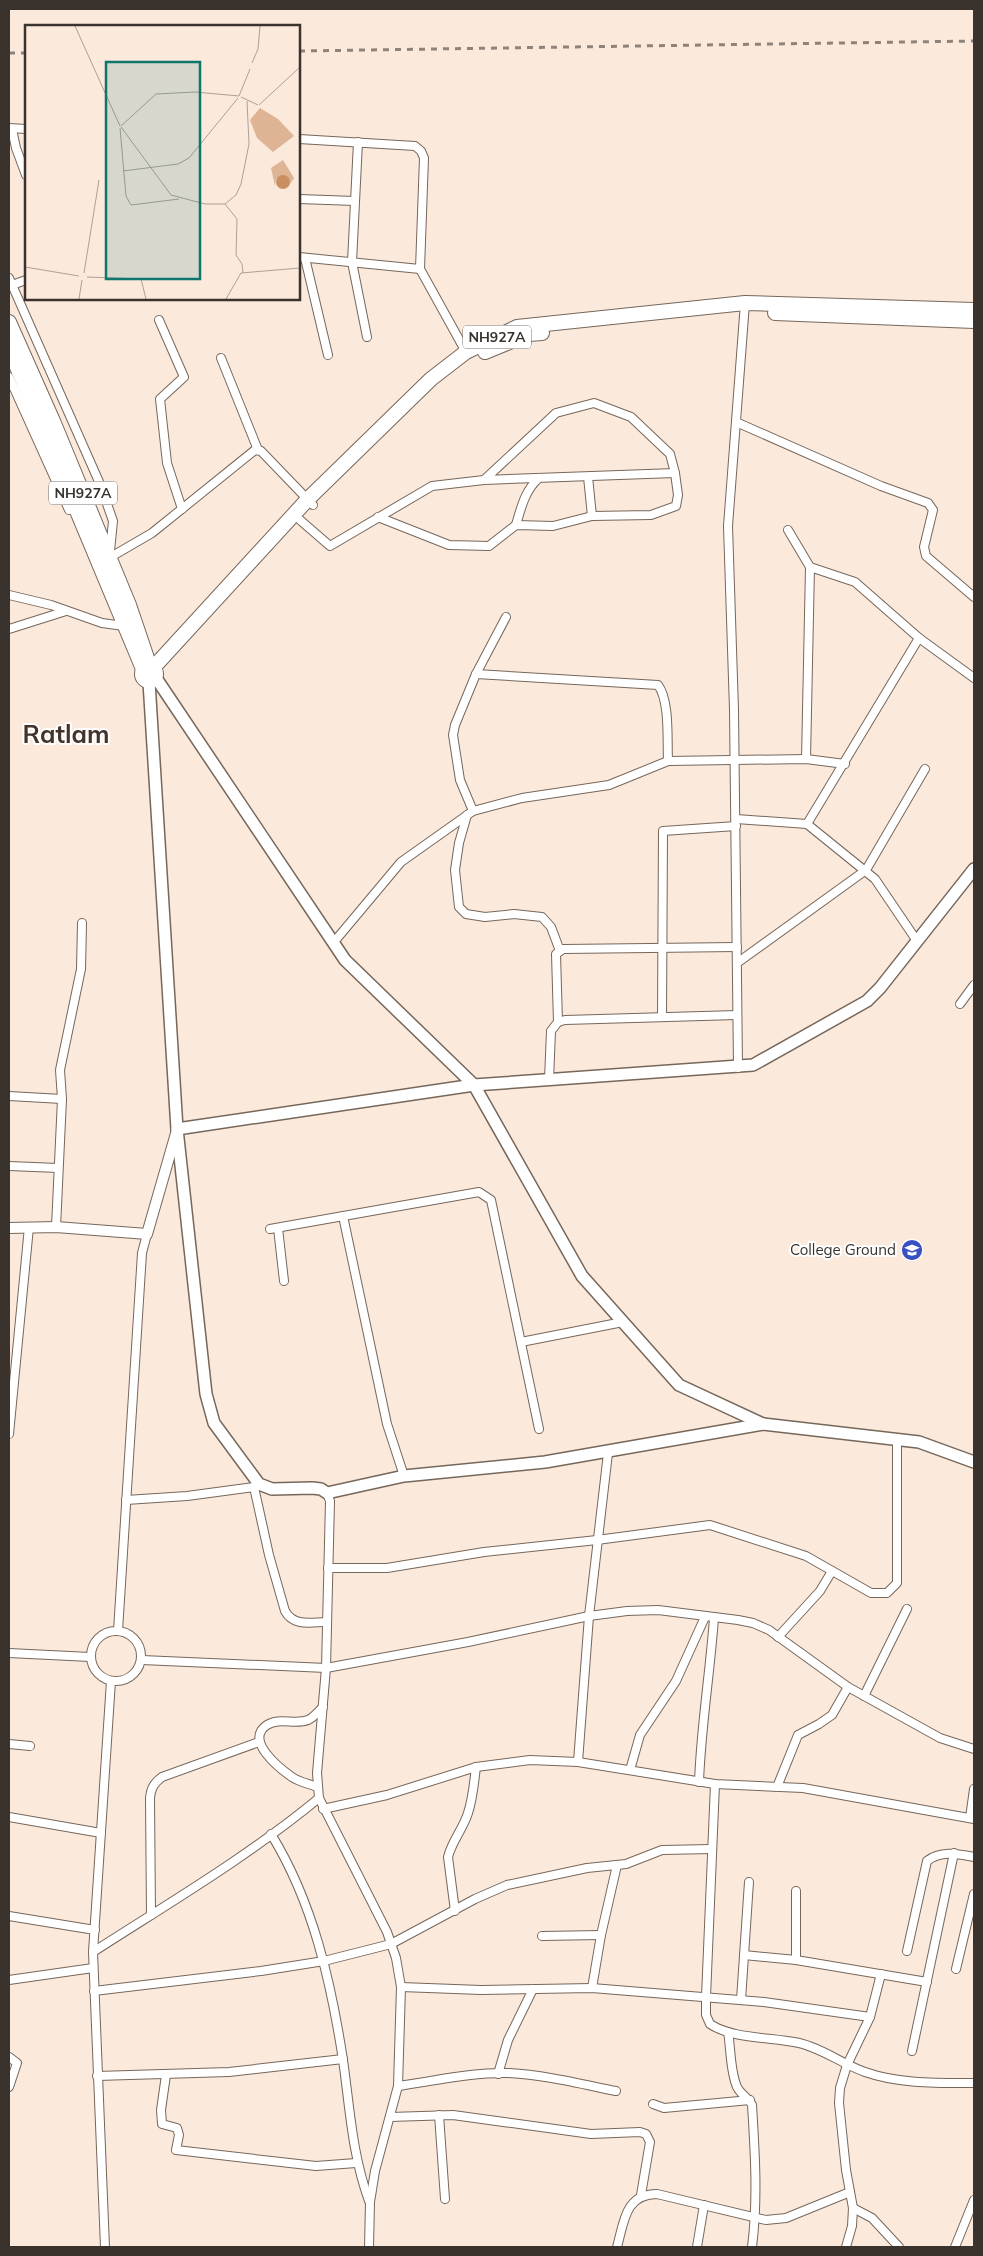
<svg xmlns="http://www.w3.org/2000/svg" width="983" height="2256" viewBox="0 0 983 2256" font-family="Mulish,sans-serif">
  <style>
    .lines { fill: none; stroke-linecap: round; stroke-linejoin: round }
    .minor-casing { stroke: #76675b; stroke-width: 10 }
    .tertiary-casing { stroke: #76675b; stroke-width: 12 }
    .secondary-casing { stroke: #76675b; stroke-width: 14 }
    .trunk-casing { stroke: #76675b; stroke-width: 16 }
    .minor { stroke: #fff; stroke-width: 8 }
    .tertiary { stroke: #fff; stroke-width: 10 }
    .secondary { stroke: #fff; stroke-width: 11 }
    .trunk { stroke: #fff; stroke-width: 14 }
    .rail { stroke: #8e837a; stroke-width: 3; stroke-dasharray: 6 6; stroke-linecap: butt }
    .labels { text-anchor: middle; stroke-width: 4; stroke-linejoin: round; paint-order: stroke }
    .shield { fill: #fff; stroke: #74706c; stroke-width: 1 }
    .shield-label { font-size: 14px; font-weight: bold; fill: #39322d }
    .poi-label { font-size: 15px; fill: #39322d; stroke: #fff; text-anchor: end }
    .town-label { font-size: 25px; font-weight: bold; fill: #42342a; stroke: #fff }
    .inset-road { fill: none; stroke: #ada096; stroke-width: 1 }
    .view { fill: #0f766e; fill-opacity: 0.15; stroke: #0f766e; stroke-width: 2.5 }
    .inset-edge { fill: none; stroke: #39322d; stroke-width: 2.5 }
  </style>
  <rect width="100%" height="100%" fill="#fbe9dc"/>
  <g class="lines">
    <g class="minor-casing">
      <g id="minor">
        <path d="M 9,128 L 26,129"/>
        <path d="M 12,129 L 16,148 L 26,175"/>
        <path d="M 299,139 L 415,146 L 421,151 L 424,158 L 420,269 L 466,352"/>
        <path d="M 358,142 L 352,262 L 367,337"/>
        <path d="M 299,199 L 355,201"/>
        <path d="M 299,257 L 420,269"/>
        <path d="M 305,258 L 328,355"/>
        <path d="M 9,278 L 100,484 L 113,521 L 110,551"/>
        <path d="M 12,285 L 26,280"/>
        <path d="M 159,320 L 184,377 L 160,399 L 167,463 L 182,509"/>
        <path d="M 221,358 L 258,450"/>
        <path d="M 9,377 L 69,510"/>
        <path d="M 736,422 L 881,486 L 928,503 L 933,510 L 924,547 L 926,556 L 974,597"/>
        <path d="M 588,477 L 592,516"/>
        <path d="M 378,517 L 449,545 L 489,546 L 516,525 L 553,526 L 592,516 L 651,515 L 676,506 L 678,495 L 675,473"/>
        <path d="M 300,520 L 330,546 L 432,486 L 484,480 L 556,413 L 594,403 L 631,417 L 670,454 L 675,473 L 484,480"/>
        <path d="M 516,525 C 521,508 525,490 539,478"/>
        <path d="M 788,530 L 810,567 L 806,759"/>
        <path d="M 109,558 L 152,533 L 255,450 L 261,451 L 313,505"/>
        <path d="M 810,567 L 855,582 L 919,638 L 974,678"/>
        <path d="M 9,595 L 51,605 L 102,623 L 124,626"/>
        <path d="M 9,629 L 66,611"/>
        <path d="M 476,674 L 658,685 C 670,701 667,740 668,761"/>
        <path d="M 473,811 L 460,780 L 453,735 L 455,725 L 476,674 L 506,617"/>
        <path d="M 467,815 L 459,843 L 455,870 L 459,907 L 466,914 L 485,917 L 514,914 L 542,917 L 551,927 L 560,951"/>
        <path d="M 736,819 L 807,824 L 875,879 L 917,941"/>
        <path d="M 807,824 L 919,638"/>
        <path d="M 334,942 L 401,862 L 473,811 L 522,798 L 609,785 L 668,761 L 806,759 L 845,764"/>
        <path d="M 737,963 L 866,870 L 925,769"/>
        <path d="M 960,1004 L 974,985"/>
        <path d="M 662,1017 L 663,831 L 736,826"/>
        <path d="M 558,1022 L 556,954 L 563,949 L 737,947"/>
        <path d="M 738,1068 L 734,710 L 728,526 L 745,303"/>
        <path d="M 549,1080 L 551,1031 L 558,1022 L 565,1020 L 737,1015"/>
        <path d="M 9,1096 L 62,1099"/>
        <path d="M 9,1166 L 58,1168"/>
        <path d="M 343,1216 L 387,1424 L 404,1476"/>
        <path d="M 56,1227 L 62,1099 L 60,1070 L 81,969 L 82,923"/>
        <path d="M 278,1228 L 284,1281"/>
        <path d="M 270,1229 L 479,1192 L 491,1200 L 539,1429"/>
        <path d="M 521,1342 L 623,1322"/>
        <path d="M 9,1434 L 29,1227"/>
        <path d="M 254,1487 L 269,1555 L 285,1611 C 294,1627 311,1622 327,1622"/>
        <path d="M 327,1493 L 330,1501 L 326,1668 L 317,1773 L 319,1798 L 387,1932 L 396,1958 L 401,1987 L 398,2086 L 375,2171 L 370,2202 L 369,2247"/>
        <path d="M 126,1500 L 187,1496 L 254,1487 L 258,1485"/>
        <path d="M 328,1568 L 387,1568 L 484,1552 L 597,1540 L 710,1525 L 806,1556 L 871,1593 L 887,1593 L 897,1583 L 897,1439"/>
        <circle cx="116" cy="1656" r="25"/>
        <path d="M 118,1631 L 142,1253 L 147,1234"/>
        <path d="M 778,1637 L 820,1591 L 832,1571"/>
        <path d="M 9,1653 L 90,1657"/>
        <path d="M 142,1660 L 326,1668 L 468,1642 L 589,1616 L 627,1611 L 658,1610 L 738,1620 L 753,1623 L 769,1630 L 848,1687 L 940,1738 L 974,1749"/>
        <path d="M 864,1696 L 907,1609"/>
        <path d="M 9,1744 L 30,1746"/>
        <path d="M 578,1762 L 589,1616 L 608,1453"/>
        <path d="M 630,1770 L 640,1735 L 676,1681 L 705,1617"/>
        <path d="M 699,1782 C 701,1727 710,1673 714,1618"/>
        <path d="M 715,1784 L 706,1997 L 706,2015 L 710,2024 C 732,2039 772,2037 799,2043 C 822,2048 842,2064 865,2072 C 899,2084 938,2083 974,2083"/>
        <path d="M 317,1787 C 310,1784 299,1782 292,1777 C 279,1768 244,1740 267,1725 C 279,1717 295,1725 308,1720 C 313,1718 319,1711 323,1707"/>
        <path d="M 777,1787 L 798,1735 L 819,1724 L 832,1715 L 848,1687"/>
        <path d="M 323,1809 L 387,1795 L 476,1767 L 530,1760 L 578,1762 L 715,1784 L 803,1788 L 974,1819"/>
        <path d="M 9,1817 L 101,1833"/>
        <path d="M 970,1818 L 974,1789"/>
        <path d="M 271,1834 C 313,1902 331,1982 343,2060 C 350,2109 352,2154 369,2201"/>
        <path d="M 796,1891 L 796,1960"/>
        <path d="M 455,1911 L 448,1857 C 452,1841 463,1829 468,1813 C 473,1798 474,1782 476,1767"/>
        <path d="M 151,1915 L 150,1798 C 151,1788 154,1783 162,1777 L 259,1742"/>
        <path d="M 9,1916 L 95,1930"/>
        <path d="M 542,1936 L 601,1935"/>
        <path d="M 907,1951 L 927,1861 C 941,1850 958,1854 974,1857"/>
        <path d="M 93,1952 C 169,1903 249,1856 319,1798"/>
        <path d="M 744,1955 L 796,1960 L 927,1982"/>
        <path d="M 956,1969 L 974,1894"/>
        <path d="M 9,1980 L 93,1968"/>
        <path d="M 401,1987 L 481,1990 L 592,1988 L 764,2002 L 870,2017"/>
        <path d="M 592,1988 L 601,1935 L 617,1865"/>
        <path d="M 94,1991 L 261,1971 L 324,1961 L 391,1944 L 475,1899 L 507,1885 L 587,1868 L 626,1864 L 662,1850 L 712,1849"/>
        <path d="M 741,2000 L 749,1882"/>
        <path d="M 728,2032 C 731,2049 730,2071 737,2087 C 741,2095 749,2098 752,2105 C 755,2153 758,2200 752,2247"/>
        <path d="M 912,2051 L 954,1853"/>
        <path d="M 9,2057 L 17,2063 L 9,2087"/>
        <path d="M 498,2074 L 508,2040 L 533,1989"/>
        <path d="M 166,2075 L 161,2110 L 162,2124 L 177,2128 L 179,2135 L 176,2150 L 316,2166 L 356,2163"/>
        <path d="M 97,2076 L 229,2072 L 343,2059"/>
        <path d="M 398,2086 C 434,2081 472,2072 509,2073 C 545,2075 581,2084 616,2091"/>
        <path d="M 653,2104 L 664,2108 L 750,2100"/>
        <path d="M 439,2115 L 445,2199"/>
        <path d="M 390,2117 L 453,2115 L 591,2134 L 640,2132 L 646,2134 L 650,2142 L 641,2195"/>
        <path d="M 853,2208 L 872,2218 L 899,2247"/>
        <path d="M 105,2247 L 93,1952 L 111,1681"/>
        <path d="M 617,2247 C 624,2222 625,2194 657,2194 L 766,2220 L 786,2218 L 850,2192"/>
        <path d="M 697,2247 L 704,2205"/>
        <path d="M 846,2247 L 852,2226 L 853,2208 L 846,2170 L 839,2103 L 840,2088 L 847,2065 L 870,2017 L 881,1974"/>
        <path d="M 955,2247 L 974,2200"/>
      </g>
    </g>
    <g class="tertiary-casing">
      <path id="tertiary" d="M 9,1228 L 56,1227 L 147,1234 L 177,1130"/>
    </g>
    <g class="secondary-casing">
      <g id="secondary">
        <path d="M 156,678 L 345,960 L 474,1085 L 582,1276 L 679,1385 L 763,1424 L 919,1442 L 974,1462"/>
        <path d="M 149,682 L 177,1129 L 206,1394 L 214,1423 L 259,1484 L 272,1489 L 312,1488 L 321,1489 L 327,1493 L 404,1476 L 545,1462 L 763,1424"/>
        <path d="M 177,1129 L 474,1085 L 753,1065 L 867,1001 L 880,988 L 974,869"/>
      </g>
    </g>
    <g class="trunk-casing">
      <g id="trunk">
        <path d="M 775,313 L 974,321"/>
        <path d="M 9,322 L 53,421 L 129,605 L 150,667"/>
        <path d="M 9,348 L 143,669"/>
        <path d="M 485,352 L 529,334 L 542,333"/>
        <circle cx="149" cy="674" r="7"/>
        <path d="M 153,668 L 308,499 L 431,379 L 466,352 L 517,327 L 745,303 L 974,310"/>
      </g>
    </g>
    <use href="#minor" class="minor"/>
    <use href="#tertiary" class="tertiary"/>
    <use href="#secondary" class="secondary"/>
    <use href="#trunk" class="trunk"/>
    <g class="rail">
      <path d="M 299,51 L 974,41"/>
      <path d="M 9,53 L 26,53"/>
    </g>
  </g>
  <defs>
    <g id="university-disc" transform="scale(1.125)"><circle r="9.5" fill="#3750c2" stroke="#fff"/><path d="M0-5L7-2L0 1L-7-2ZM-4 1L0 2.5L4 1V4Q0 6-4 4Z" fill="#fff"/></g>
  </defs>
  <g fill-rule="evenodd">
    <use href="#university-disc" x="912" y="1250"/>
  </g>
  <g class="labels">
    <g class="shield">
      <rect x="463" y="325.5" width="68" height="23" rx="4"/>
      <rect x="49" y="481.5" width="68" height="23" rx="4"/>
    </g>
    <g class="shield-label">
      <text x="497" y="342">NH927A</text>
      <text x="83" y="498">NH927A</text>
    </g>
    <g class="poi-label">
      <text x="896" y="1255">College Ground</text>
    </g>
    <g class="town-label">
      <text x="66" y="743">Ratlam</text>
    </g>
  </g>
  <g transform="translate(25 25)">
    <rect width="275" height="275" fill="#fbe9dc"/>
    <path d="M 235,83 L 253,94 L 269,111 L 248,127 L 232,113 L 225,95 ZM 258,135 L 269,153 L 265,159 L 264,154 L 251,154 L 250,161 L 246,143 Z" fill="#deb494"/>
    <path d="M251 157a7 7 0 1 1 14 0a7 7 0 1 1-14 0Z" fill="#ca8f60"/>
    <path class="inset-road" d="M 50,1 L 95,101M 227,38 L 233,24 L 235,1M 214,71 L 225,44M 216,72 L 233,80M 234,80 L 275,42M 96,101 L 131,69 L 170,67 L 214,71M 96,102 L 146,170 L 180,179 L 200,179 L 211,170 L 216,159 L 224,119 L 222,76M 95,103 L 101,171 L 106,180 L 154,174M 98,146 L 153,139 L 164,133 L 213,73M 200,179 L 212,194 L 211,230 L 217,239 L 218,248M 0,242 L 54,251M 59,248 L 74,155M 62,252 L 116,254 L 121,274M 54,274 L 57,255M 201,274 L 216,248 L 275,243"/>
    <path class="view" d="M 81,37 L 175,37 L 175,254 L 81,254 Z"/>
    <rect width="275" height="275" class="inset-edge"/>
  </g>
  <rect width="983" height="2256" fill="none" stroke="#39322d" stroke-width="20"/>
</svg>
